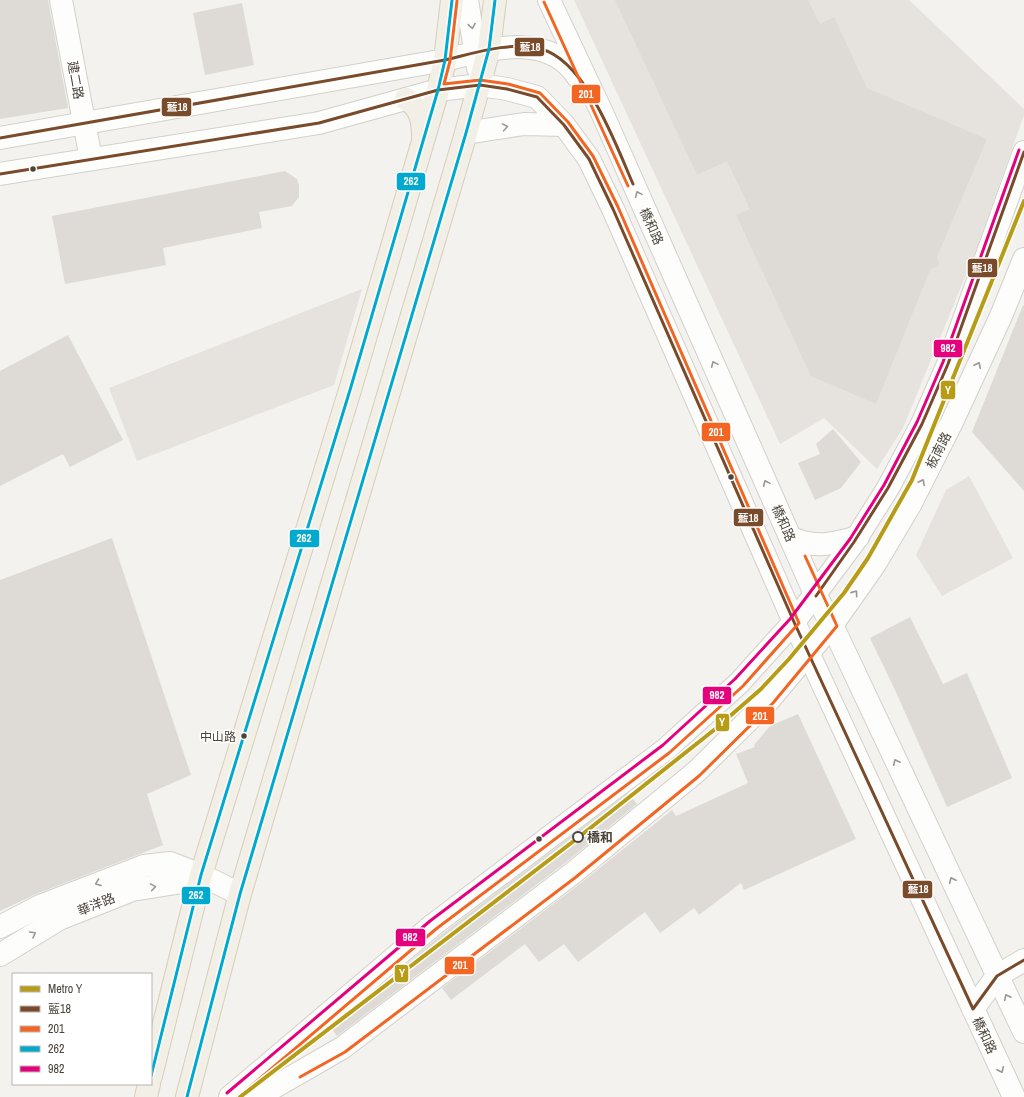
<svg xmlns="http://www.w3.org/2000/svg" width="1024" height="1097" viewBox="0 0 1024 1097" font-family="'Archivo Narrow','Noto Sans TC',sans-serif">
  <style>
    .industrial { fill: #e6e2de }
    .parking { fill: #e6e3df }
    .building { fill: #dedbd6 }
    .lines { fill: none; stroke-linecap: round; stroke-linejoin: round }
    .minor-casing { stroke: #d2d0cb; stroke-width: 24 }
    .major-casing { stroke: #d6cebb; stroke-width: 24 }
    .minor { stroke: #fdfdfc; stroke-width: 22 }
    .major { stroke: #f2efe6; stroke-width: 22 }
    .bus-1-casing { stroke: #fff; stroke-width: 6 }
    .bus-2-casing { stroke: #fff; stroke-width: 6 }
    .bus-3-casing { stroke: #fff; stroke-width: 6 }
    .bus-4-casing { stroke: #fff; stroke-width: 6 }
    .bus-1 { stroke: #7a4b2a; stroke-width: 3 }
    .bus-2 { stroke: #f26522; stroke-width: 3 }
    .bus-3 { stroke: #00a9ce; stroke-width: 3 }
    .bus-4 { stroke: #e5007d; stroke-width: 3 }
    .metro-1-casing { stroke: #fff; stroke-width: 7 }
    .metro-1 { stroke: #b79d17; stroke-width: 4 }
    .oneway { stroke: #9b9791 }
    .bus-dot { fill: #4b4439; stroke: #fff; stroke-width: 1.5 }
    .stop-dot { fill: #fff; stroke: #4b4439; stroke-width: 2 }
    .labels { text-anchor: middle; stroke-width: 3; stroke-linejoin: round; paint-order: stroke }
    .bus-label { font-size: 12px; fill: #4b4439; stroke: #fff; text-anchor: end }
    .street-label { font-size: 13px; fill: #4b4439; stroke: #fff }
    .stop-label { font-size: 13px; font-weight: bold; fill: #4b4439; stroke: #fff; text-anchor: start }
    .line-badge { stroke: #fff; stroke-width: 1.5 }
    .badge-label { font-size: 11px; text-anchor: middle; font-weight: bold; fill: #fff }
  </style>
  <rect width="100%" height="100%" fill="#f4f2ee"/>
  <g class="industrial">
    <path d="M 574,0 L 909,0 L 1024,109 L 1024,115 L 975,253 L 903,428 L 877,469 L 824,418 L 780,444 Z"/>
    <path d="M 362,289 L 334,385 L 137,461 L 109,388 Z"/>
  </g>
  <path class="parking" d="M 969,476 L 1013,558 L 942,596 L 916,555 L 946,490 Z"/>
  <g class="building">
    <path d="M 0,0 L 48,0 L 68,108 L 0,119 Z"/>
    <path d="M 615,0 L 808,0 L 820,24 L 834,17 L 867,88 L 987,139 L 937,257 L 940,265 L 930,270 L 876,404 L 811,376 L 736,215 L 750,209 L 727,161 L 697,175 Z"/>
    <path d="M 242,3 L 254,65 L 205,75 L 193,13 Z"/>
    <path d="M 285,171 L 297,179 L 299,185 L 299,197 L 292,206 L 259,212 L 262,228 L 163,248 L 166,265 L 65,284 L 52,216 Z"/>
    <path d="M 1023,305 L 1024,306 L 1024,491 L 972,432 Z"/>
    <path d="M 68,335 L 123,440 L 70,467 L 63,454 L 0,486 L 0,371 Z"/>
    <path d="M 833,429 L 861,462 L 841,488 L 815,500 L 798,463 L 820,454 L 816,444 Z"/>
    <path d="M 112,538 L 191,775 L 147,794 L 163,845 L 36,894 L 0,911 L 0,580 Z"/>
    <path d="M 910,617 L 943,684 L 967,673 L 1012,778 L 947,807 L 895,690 L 870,638 Z"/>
    <path d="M 798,714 L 856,839 L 744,890 L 741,883 L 699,915 L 694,908 L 660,933 L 645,912 L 578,962 L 564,944 L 539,962 L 525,944 L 451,1000 L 442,988 L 581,883 L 672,810 L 676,816 L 748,783 L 736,754 L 755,747 L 754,745 L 770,726 Z"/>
    <path d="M 628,793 L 637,804 L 565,863 L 337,1036 L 331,1028 L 441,935 Z"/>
  </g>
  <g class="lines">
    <g class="minor-casing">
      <g id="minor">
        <path d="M 61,0 L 91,159"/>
        <path d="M 467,0 L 478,68"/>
        <path d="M 549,0 L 604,117 L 816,596 L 832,625 L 1024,1032"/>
        <path d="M 466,133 L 524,124 L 564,125"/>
        <path d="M 0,138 L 445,60 C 489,49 549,31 578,77"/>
        <path d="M 0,174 L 319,123 L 438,90 L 480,85 L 507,89 L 537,97 L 564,125 L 589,159 L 613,209 L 794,622 L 1014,1097"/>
        <path d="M 790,537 C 813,549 834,544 858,537"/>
        <path d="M 0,927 L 40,906 L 144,866 L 170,863 L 201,875 L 240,894"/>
        <path d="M 0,955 L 59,919 L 132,890 L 176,883 L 201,875"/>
        <path d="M 973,1009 L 997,976 L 1024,960"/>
        <path d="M 230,1097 L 433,925 L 666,749 L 739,683 L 794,622 L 854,542 L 888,488 L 922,424 L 948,364 L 1024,152"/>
        <path d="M 257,1097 L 342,1048 L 573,873 L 696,772 L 769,700 L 832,625 L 875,564 L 910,505 L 952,422 L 1001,316 L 1024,259"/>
      </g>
    </g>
    <g class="major-casing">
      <g id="major">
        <path d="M 406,99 C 420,107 423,120 423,136"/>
        <path d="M 151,1076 L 201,875 L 350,390 L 438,90 L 445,60 L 452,0"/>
        <path d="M 146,1097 L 149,1084"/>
        <path d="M 187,1097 L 240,894 L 466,133 L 489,49 L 495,0"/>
      </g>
    </g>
    <use href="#minor" class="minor"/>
    <use href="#major" class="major"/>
    <g class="bus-1-casing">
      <g id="bus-1">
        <path d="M 0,138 L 445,60 C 475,53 510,41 541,49 C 586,61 616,145 633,184"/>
        <path d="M 0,174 L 319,123 L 438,90 L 480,85 L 507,89 L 537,97 L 564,125 L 589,159 L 613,209 L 794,622 L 973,1009 L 997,976 L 1024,960"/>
        <path d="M 816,596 L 854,542 L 888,488 L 922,424 L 948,364 L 1024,152"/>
      </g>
    </g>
    <g class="bus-2-casing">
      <g id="bus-2">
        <path d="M 544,2 L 628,186"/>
        <path d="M 300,1077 L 345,1052 L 576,877 L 699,776 L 773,703 L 837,626 L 805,556"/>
        <path d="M 238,1097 L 436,929 L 669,753 L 743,686 L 799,623 L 618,207 L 593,156 L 568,122 L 540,93 L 508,84 L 480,80 L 444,84 L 450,61 L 457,1"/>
      </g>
    </g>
    <g class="bus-3-casing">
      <g id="bus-3">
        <path d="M 151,1076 L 201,875 L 350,390 L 438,90 L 445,60 L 452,0"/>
        <path d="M 187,1097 L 240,894 L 466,133 L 489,49 L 495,0"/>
      </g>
    </g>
    <g class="bus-4-casing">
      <path id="bus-4" d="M 227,1093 L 430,921 L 663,745 L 735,679 L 790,619 L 850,539 L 884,485 L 917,422 L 943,362 L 1019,150"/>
    </g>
    <use href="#bus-1" class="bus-1"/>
    <use href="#bus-2" class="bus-2"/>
    <use href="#bus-3" class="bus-3"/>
    <use href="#bus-4" class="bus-4"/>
    <g class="metro-1-casing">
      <path id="metro-1" d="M 240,1097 L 579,837 L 714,730 L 761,689 L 789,659 L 844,593 L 868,558 L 912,480 L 1024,201"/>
    </g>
    <use href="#metro-1" class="metro-1"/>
  </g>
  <defs><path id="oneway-chevron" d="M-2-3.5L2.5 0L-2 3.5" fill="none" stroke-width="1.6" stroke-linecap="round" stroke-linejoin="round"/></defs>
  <g class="oneway">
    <use href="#oneway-chevron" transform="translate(472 26) rotate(81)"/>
    <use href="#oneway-chevron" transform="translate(505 127) rotate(-10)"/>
    <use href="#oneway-chevron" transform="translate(638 194) rotate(-114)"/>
    <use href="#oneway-chevron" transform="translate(714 364) rotate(-114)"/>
    <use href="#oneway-chevron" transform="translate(978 365) rotate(-65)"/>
    <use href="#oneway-chevron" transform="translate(922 482) rotate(-63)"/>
    <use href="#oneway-chevron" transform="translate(766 483) rotate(-114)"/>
    <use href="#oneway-chevron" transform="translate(855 593) rotate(-55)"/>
    <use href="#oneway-chevron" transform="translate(896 762) rotate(-115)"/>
    <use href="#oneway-chevron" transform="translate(952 880) rotate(-115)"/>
    <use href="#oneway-chevron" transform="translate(98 883) rotate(159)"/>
    <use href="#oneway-chevron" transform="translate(153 887) rotate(-9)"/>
    <use href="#oneway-chevron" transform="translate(33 934) rotate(-30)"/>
    <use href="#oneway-chevron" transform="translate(1007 997) rotate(-116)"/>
    <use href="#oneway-chevron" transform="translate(1001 1070) rotate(65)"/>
  </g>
  <g class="bus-dot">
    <circle cx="33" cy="169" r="3.5"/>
    <circle cx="731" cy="477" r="3.5"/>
    <circle cx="244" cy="736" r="3.5"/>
    <circle cx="539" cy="839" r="3.5"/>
  </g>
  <circle class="stop-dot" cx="578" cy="837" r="5"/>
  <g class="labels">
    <g class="bus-label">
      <text x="236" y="741">中山路</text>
    </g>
    <g class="street-label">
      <text transform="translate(76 80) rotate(80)" y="5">建二路</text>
      <text transform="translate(652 226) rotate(66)" y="5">橋和路</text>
      <text transform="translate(938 450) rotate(-63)" y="5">板南路</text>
      <text transform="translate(784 523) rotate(66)" y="5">橋和路</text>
      <text transform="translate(96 904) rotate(-22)" y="5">華洋路</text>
      <text transform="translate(985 1035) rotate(65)" y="5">橋和路</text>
    </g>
    <g class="stop-label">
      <text x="587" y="842">橋和</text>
    </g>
  </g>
  <g class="line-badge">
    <rect x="514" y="37" width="31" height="20" rx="4" fill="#7a4b2a"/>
    <rect x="571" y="84" width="30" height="20" rx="4" fill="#f26522"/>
    <rect x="161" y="97" width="31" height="20" rx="4" fill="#7a4b2a"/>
    <rect x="396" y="172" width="30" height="19" rx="4" fill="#00a9ce"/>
    <rect x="967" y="258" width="31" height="20" rx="4" fill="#7a4b2a"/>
    <rect x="933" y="339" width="30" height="19" rx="4" fill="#e5007d"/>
    <rect x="940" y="380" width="16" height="20" rx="4" fill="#b79d17"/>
    <rect x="701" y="422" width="30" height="20" rx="4" fill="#f26522"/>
    <rect x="733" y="508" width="31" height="19" rx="4" fill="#7a4b2a"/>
    <rect x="289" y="529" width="31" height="19" rx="4" fill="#00a9ce"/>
    <rect x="702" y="686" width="30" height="19" rx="4" fill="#e5007d"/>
    <rect x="745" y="706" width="30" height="19" rx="4" fill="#f26522"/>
    <rect x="715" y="713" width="15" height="19" rx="4" fill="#b79d17"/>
    <rect x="902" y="880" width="31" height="19" rx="4" fill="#7a4b2a"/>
    <rect x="181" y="886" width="30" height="19" rx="4" fill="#00a9ce"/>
    <rect x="395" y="928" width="31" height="19" rx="4" fill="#e5007d"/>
    <rect x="444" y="956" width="31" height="19" rx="4" fill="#f26522"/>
    <rect x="394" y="964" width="15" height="19" rx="4" fill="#b79d17"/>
  </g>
  <g class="badge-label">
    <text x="530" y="51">藍18</text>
    <text x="586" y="98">201</text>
    <text x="177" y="111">藍18</text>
    <text x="411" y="185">262</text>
    <text x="982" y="272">藍18</text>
    <text x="948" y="352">982</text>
    <text x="948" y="394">Y</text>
    <text x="716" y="436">201</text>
    <text x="748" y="522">藍18</text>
    <text x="304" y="542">262</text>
    <text x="717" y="699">982</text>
    <text x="760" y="720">201</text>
    <text x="722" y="726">Y</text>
    <text x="918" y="893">藍18</text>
    <text x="196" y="899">262</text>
    <text x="410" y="941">982</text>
    <text x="460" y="969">201</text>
    <text x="402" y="977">Y</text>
  </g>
  <rect x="12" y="973" width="140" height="112" fill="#ffffff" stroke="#b7b4b0"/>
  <rect x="20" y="986" width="20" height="6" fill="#b79d17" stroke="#b7b4b0"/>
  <text x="48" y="993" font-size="12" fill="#4b4439">Metro Y</text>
  <rect x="20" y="1006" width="20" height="6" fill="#7a4b2a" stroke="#b7b4b0"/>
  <text x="48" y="1013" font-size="12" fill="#4b4439">藍18</text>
  <rect x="20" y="1026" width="20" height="6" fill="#f26522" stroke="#b7b4b0"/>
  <text x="48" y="1033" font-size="12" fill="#4b4439">201</text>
  <rect x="20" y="1046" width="20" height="6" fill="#00a9ce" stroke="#b7b4b0"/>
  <text x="48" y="1053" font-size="12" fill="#4b4439">262</text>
  <rect x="20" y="1066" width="20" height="6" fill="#e5007d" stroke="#b7b4b0"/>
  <text x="48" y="1073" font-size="12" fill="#4b4439">982</text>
</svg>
